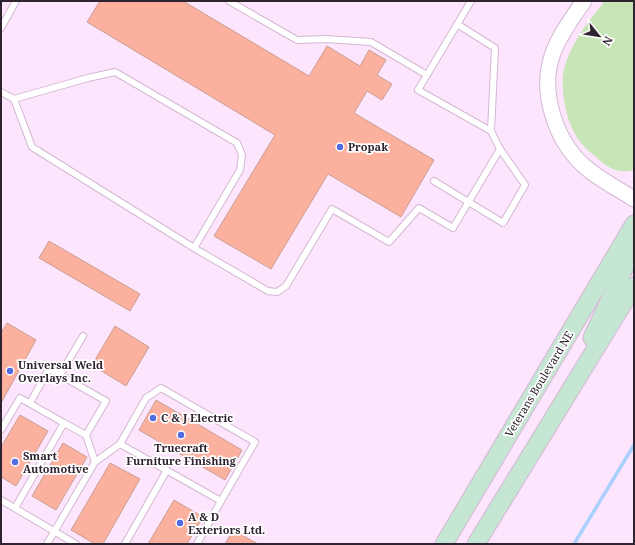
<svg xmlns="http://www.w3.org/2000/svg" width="635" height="545" viewBox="0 0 635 545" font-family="'Noto Serif',serif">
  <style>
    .green { fill: #c8e5b8 }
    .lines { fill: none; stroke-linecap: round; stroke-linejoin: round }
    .stream { stroke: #aad1fd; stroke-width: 3.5 }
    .building { fill: #fcb19f; stroke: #c79f95 }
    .service-casing { stroke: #d3b7d3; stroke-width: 8 }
    .tertiary-casing { stroke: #d3b7d3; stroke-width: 17 }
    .secondary-casing { stroke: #d3b7d3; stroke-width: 19 }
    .service { stroke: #fff; stroke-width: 6 }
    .tertiary { stroke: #fff; stroke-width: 15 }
    .secondary { stroke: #c6e6d4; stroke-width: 17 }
    .poi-dot { fill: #526ce1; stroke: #fff; stroke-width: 1.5 }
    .labels { text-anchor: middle; stroke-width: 3.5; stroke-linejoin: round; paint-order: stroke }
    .poi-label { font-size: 11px; font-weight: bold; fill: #2e232e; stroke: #fff; text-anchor: start }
    .street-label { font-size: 11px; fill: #2e232e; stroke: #fff }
  </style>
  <rect width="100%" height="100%" fill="#fde6fd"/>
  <path class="green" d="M 605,1 L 634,1 L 634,170 C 617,174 608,168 596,157 C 591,153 586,149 582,144 C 570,131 564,108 563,90 C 563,85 562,80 563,75 C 568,46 587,23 605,1 Z"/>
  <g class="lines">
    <path class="stream" d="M 574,544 L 634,445"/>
  </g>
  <g class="building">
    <path d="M 100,1 L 183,1 L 309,76 L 327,46 L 360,66 L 369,50 L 386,60 L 377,75 L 392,84 L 382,100 L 367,91 L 354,113 L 434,160 L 401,217 L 328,174 L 271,269 L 214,236 L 275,135 L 87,22 Z"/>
    <path d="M 49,241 L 140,294 L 130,311 L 39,258 Z"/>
    <path d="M 7,323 L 36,340 L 1,403 L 1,333 Z"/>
    <path d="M 115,326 L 149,347 L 126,386 L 92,365 Z"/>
    <path d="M 156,400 L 242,450 L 225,480 L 139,430 Z"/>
    <path d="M 20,415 L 48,431 L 16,486 L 1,477 L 1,447 Z"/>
    <path d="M 63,443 L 87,457 L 56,510 L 32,496 Z"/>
    <path d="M 110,463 L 140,479 L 103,544 L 95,544 L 71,530 Z"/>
    <path d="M 174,500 L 203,517 L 187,544 L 148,544 Z"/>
    <path d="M 233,530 L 258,544 L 225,544 Z"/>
  </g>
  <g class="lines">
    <g class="service-casing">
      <g id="service">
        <path d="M 229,1 L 297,40 L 326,39 L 371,42 L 427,75"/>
        <path d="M 457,24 L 495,48 L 491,131 L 418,90 L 471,1"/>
        <path d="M 1,28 L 16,1"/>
        <path d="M 1,92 L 14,99"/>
        <path d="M 434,181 L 503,223 L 525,185 L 500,149 L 491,131"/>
        <path d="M 194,248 L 240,170 L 242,155 L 237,143 L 115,72 L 88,78 L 14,99 L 32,147 L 194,248 L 268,291 L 277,292 L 286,286 L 332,209 L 389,242 L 419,208 L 453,228 L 500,149"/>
        <path d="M 60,375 L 83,336"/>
        <path d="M 30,403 L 49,369 L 106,401 L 86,435 L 64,423"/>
        <path d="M 1,430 L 20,398 L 64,423 L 15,508"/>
        <path d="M 86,435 L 95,462"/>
        <path d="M 120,444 L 146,398 L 161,388 L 255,442 L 221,501"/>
        <path d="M 1,500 L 76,544"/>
        <path d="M 47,544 L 95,462 L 120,444 L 221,501 L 197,544"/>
        <path d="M 125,544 L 167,470"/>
      </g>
    </g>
    <g class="tertiary-casing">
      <path id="tertiary" d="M 584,1 C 573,17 560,34 553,53 C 539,91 555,139 583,165 C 598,179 617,188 634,199"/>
    </g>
    <g class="secondary-casing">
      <g id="secondary">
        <path d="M 592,338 L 634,247"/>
        <path d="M 444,544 L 634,224"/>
        <path d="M 476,544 L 634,286"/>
      </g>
    </g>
    <use href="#service" class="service"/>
    <use href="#tertiary" class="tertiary"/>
    <use href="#secondary" class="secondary"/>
  </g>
  <g class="poi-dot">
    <circle cx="340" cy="147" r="4"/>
    <circle cx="10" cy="371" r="4"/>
    <circle cx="153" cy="418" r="4"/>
    <circle cx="181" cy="435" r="4"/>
    <circle cx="15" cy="462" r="4"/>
    <circle cx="180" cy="523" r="4"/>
  </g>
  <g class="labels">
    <g class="poi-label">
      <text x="348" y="151">Propak</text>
      <text x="18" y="369">Universal Weld<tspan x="18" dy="13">Overlays Inc.</tspan></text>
      <text x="161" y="422">C &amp; J Electric</text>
      <text x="181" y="452" text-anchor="middle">Truecraft<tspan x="181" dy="13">Furniture Finishing</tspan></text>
      <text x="23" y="460">Smart<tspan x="23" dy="13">Automotive</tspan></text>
      <text x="188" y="521">A &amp; D<tspan x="188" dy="13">Exteriors Ltd.</tspan></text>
    </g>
    <g class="street-label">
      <text transform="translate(539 384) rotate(-59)" y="4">Veterans Boulevard NE</text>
    </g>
  </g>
  <rect width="635" height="545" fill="none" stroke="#2e232e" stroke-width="4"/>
  <g transform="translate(599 36) rotate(120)" stroke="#ffffff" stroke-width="3" paint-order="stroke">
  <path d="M0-3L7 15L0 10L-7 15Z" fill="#2e232e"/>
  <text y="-6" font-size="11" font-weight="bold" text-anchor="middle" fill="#2e232e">N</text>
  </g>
</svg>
